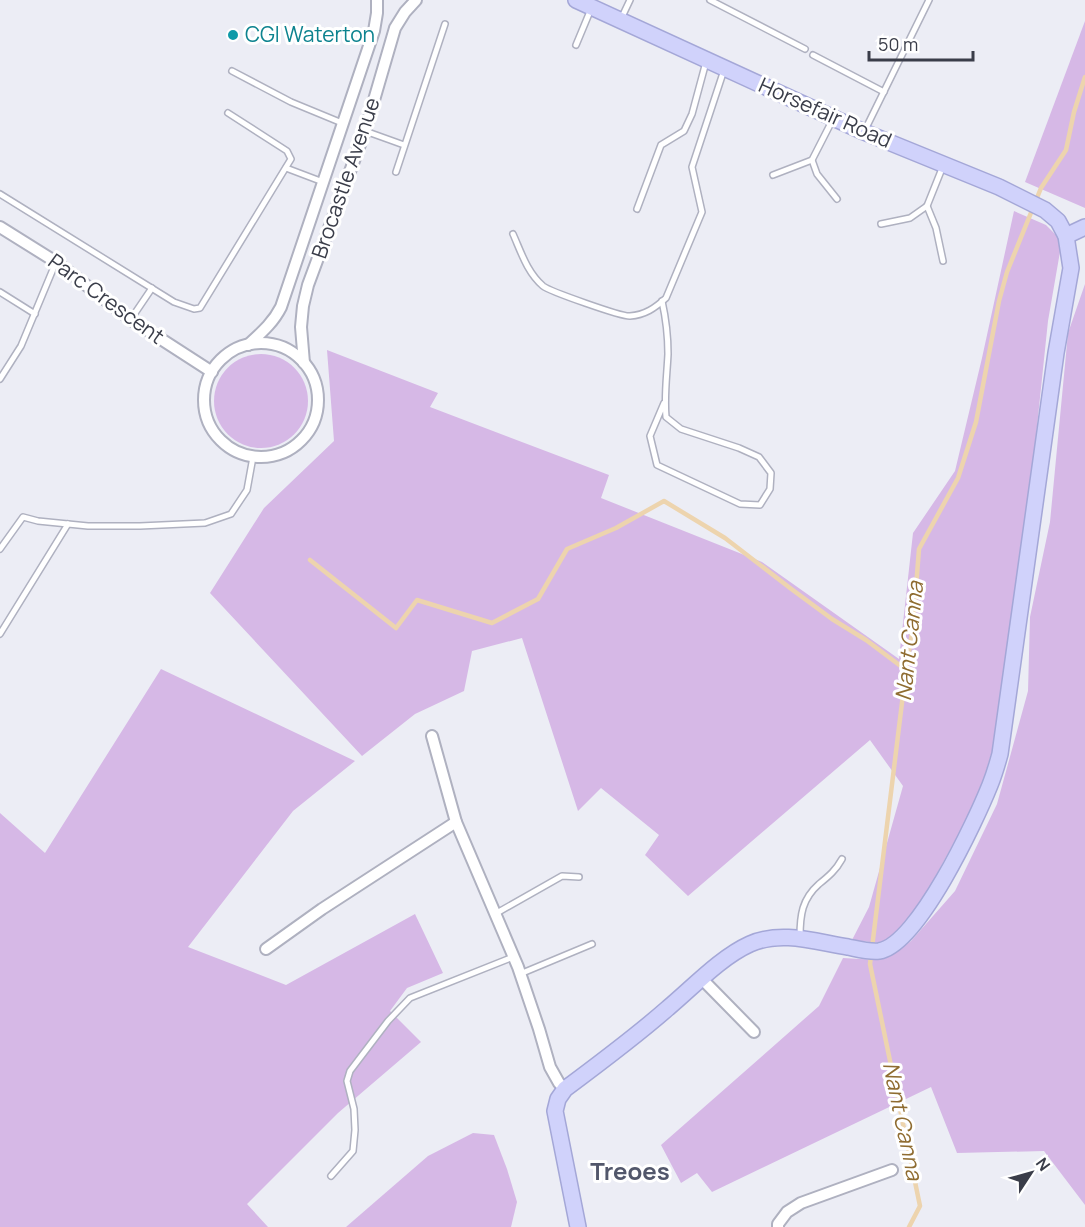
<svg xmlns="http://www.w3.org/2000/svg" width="1085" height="1227" viewBox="0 0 1085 1227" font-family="Manrope,sans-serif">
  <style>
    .green { fill: #d6b8e6 }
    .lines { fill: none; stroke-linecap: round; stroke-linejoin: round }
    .stream { stroke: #edd4ae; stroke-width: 4.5 }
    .lane-casing { stroke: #afb1c0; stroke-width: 8 }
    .street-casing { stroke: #afb1c0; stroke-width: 14 }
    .secondary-casing { stroke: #a4a7d7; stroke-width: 18 }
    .lane { stroke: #fff; stroke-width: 5 }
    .street { stroke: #fff; stroke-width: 10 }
    .secondary { stroke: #d0d2fb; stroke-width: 15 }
    .culture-dot { fill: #0f9aa8; stroke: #fff; stroke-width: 2 }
    .labels { text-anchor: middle; stroke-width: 6; stroke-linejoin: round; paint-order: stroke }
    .culture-label { font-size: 21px; fill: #0d838f; stroke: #fff; text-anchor: start }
    .street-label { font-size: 21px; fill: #3a3d49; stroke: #fff }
    .water-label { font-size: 22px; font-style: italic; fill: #8f6c31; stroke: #fff }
    .quarter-label { font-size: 24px; font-weight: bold; fill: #52576b; stroke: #fff }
  </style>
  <rect width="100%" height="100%" fill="#ecedf5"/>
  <g class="green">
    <path d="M 1085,21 L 1085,208 L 1025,182 Z"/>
    <path d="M 1014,211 L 1046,225 L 1056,235 L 1061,246 L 1048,321 L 1034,455 L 994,745 L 982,784 L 962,828 L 912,919 L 894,937 L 879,943 L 852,940 L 869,907 L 903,786 L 870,740 L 688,896 L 645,855 L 659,835 L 601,788 L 578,811 L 522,638 L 472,651 L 464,691 L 415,714 L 362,756 L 210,593 L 264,508 L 334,441 L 327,350 L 438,393 L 430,407 L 609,475 L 601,498 L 762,562 L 899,659 L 913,533 L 955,471 L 982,358 Z"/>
    <path d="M 1085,284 L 1085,1205 L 1044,1151 L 957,1153 L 931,1087 L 712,1192 L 697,1173 L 681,1183 L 661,1145 L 819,1006 L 843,958 L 878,960 L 901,949 L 911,941 L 955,891 L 997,804 L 1028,691 L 1030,617 L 1050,522 L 1068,333 Z"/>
    <circle cx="261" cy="401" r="47"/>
    <path d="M 161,669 L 355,761 L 293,811 L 188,947 L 286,985 L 415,914 L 443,973 L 407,988 L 390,1011 L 421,1042 L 338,1113 L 247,1204 L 268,1227 L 0,1227 L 0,813 L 45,853 Z"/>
    <path d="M 473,1133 L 494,1135 L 507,1169 L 517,1202 L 511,1227 L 346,1227 L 428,1156 Z"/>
  </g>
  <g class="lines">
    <g class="stream">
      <path d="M 310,560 L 396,628 L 417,600 L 492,623 L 538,599 L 567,549 L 616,528 L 664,501 L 725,538 L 790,588 L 832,619 L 866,640 L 906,670"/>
      <path d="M 909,1227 L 920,1206 L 870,964 L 906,670 L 913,626 L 919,549 L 958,478 L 976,422 L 999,301 L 1007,272 L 1041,188 L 1066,150 L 1074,112 L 1085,77"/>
    </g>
    <g class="lane-casing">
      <g id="lane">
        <path d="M 710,0 L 805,49"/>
        <path d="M 621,19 L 630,0"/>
        <path d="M 576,45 L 591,9"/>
        <path d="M 813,55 L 884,92"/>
        <path d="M 232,71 L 291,102 L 342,123"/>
        <path d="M 865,130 L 929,0"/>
        <path d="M 365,131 L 404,145"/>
        <path d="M 812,160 L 817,174 L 837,199"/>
        <path d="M 286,168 L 323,182"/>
        <path d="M 396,172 L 445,24"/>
        <path d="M 773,175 L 812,160 L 833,119"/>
        <path d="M 0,194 L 174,302 L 194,309 L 200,308 L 291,159 L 287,151 L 228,113"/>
        <path d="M 927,206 L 936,228 L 943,261"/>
        <path d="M 637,209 L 661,145 L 684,131 L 692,114 L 706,62"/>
        <path d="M 881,224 L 910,218 L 927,206 L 943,166"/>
        <path d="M 513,234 C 521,252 527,272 543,286 C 549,291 622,317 630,316 C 645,315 655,308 666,298 L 702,212 L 692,167 L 724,70"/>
        <path d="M 0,292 L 35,314"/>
        <path d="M 662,301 C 666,319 668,336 668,354 C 667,375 664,396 666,417 L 681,429 L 739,448 L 759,457 L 771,473 L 770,489 L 760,505 L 740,504 L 657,465 L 650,436 L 664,403"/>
        <path d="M 131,319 L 152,288"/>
        <path d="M 0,379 L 21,346 L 56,262"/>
        <path d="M 0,549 L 23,517 L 38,521 L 88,526 L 140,526 L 205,523 L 231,514 L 247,490 L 253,457"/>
        <path d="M 0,634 L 68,524"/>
        <path d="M 495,914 L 562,876 L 579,877"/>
        <path d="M 800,937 C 800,915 802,899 819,884 C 829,876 836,870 842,859"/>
        <path d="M 520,974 L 592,944"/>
        <path d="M 331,1176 L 353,1151 L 355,1130 L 354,1109 L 347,1081 L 350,1071 L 388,1021 L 410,998 L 513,957"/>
      </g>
    </g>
    <g class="street-casing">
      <g id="street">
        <path d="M 0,227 L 56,262 L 130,319 L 212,372"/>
        <circle cx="261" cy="400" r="57"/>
        <path d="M 248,345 C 261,333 273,323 281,307 L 374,31 L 377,13 L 377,0"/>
        <path d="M 304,363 L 301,327 L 303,306 L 308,285 L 365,131 L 395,28 L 405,12 L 416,0"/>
        <path d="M 432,736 L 456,822 L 518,967 L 539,1029 L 550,1067 L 559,1083 L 565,1089"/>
        <path d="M 266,949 L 322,909 L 456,822"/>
        <path d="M 701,978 L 754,1032"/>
        <path d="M 778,1227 L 778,1224 L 787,1212 L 801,1203 L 892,1170"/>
      </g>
    </g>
    <g class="secondary-casing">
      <g id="secondary">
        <path d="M 576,0 L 864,132 L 999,187 L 1045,210 L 1058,221 L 1066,236 L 1071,268 L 1056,353 L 1000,754 C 997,765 994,775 990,785 C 976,820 918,945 879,951 C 869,952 858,949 848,947 C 816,942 781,930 750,944 C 721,957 693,987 668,1008 C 635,1037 600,1063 565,1089 L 558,1099 L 555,1111 L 578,1227"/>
        <path d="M 1066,236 L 1085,227"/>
      </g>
    </g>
    <use href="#lane" class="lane"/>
    <use href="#street" class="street"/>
    <use href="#secondary" class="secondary"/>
  </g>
  <circle class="culture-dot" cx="233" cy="35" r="6"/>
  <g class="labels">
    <g class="culture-label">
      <text x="245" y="42">CGI Waterton</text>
    </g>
    <g class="street-label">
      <text transform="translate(825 113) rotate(24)" y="7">Horsefair Road</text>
      <text transform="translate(346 178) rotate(-71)" y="7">Brocastle Avenue</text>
      <text transform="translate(106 299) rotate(36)" y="7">Parc Crescent</text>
    </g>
    <g class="water-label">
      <text transform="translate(909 641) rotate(-84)" y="8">Nant Canna</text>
      <text transform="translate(903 1121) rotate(78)" y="8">Nant Canna</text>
    </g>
    <g class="quarter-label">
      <text x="630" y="1180">Treoes</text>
    </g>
  </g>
  <g transform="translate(1031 1173) rotate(54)" stroke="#ffffff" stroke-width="4.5" paint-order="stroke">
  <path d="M0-4.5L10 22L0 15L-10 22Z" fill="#3a3d49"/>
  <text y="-9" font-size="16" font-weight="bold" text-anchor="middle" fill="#3a3d49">N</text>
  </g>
  <path d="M869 51v9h104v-9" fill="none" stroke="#3a3d49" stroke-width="3"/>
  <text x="878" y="51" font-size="18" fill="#3a3d49" stroke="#ffffff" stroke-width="4.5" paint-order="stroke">50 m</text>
</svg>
